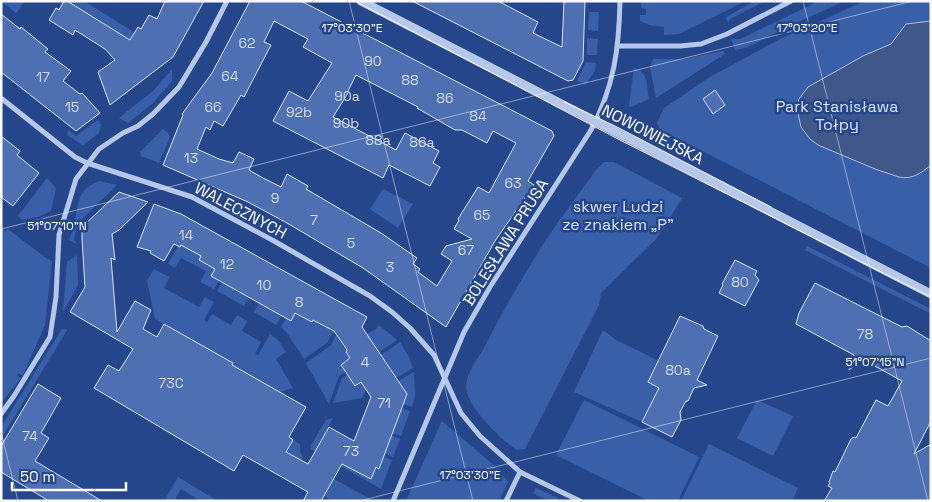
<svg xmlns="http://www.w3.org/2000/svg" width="932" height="502" viewBox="0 0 932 502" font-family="'Space Grotesk',sans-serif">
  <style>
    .green { fill: #3a5fa9 }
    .water { fill: #3f5789; stroke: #a9c0eb }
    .building { fill: #4e70b3; stroke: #d9e3f8; fill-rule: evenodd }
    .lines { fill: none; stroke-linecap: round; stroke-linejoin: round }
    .minor { stroke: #b5c7ea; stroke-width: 5 }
    .tertiary { stroke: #b5c7ea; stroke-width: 9 }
    .tram { stroke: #fff; stroke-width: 1 }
    .ticks { fill: none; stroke: #fff; stroke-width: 1; stroke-opacity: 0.45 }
    .labels { text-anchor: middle; stroke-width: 5; stroke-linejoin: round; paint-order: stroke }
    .number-label { font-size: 14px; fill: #d3dbec }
    .park-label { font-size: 16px; fill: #d9e3f8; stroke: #26468c }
    .street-label { font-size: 16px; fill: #fff; stroke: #26468c }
    .ticks-label { font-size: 12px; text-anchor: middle; fill: #fff; stroke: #26468c; stroke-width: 5; stroke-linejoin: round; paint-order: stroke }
  </style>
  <rect width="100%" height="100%" fill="#26468c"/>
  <g class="green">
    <path d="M 1,1 L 25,1 L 16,13 Z"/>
    <path d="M 67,1 L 84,1 L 132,31 L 134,34 L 132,49 L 116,31 Z"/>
    <path d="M 641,1 L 746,1 L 679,34 L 664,35 L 664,27 L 650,25 L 640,21 L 640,15 L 646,15 L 646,9 L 641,8 Z"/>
    <path d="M 755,1 L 765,1 L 730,19 L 728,23 L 726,17 Z"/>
    <path d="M 819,1 L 845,1 L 796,23 L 748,47 L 735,50 L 731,39 L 740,39 Z"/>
    <path d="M 865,1 L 931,1 L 931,268 L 665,132 L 659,128 L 657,123 L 664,108 L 710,77 L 782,38 Z"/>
    <path d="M 589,12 L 599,12 L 598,31 L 588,30 Z"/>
    <path d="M 587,38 L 598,39 L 597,55 L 587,55 Z"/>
    <path d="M 723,51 L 725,54 L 656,98 L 650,67 L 653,59 L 683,59 Z"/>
    <path d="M 586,62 L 596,63 L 595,71 L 586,84 L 577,81 Z"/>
    <path d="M 634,68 C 648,71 647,87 649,99 L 631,107 L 629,106 Z"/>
    <path d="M 172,69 L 172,81 L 152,104 L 128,123 L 119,118 L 154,90 Z"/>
    <path d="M 98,120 L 101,125 L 99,133 L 83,145 L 67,135 L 68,130 L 76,136 Z"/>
    <path d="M 163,129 L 168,133 L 170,137 L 159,163 L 141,156 L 140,152 Z"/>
    <path d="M 604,162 L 614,162 L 682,198 L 665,226 L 656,239 L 601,293 L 599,305 L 525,449 L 517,450 C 502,441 468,407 466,389 C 465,375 477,359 484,348 C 500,316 518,285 537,254 C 555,225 576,198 596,170 Z"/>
    <path d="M 47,178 L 56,188 L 51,211 L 38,217 L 22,220 L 18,216 Z"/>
    <path d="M 99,181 L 117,185 L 77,224 L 74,240 L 77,244 L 69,240 C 71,235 73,229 74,224 C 80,202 75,191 99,181 Z"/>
    <path d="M 383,189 L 413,204 L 398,228 L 370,209 Z"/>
    <path d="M 1,228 L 6,231 L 8,229 L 46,258 L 52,261 L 45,325 L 23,375 L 18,374 L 17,376 L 21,378 L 1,403 Z"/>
    <path d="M 178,246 C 191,245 206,260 215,269 L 211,276 L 219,281 L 214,289 L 200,282 L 206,271 L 181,258 L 175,268 L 168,264 Z"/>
    <path d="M 807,246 L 931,309 L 931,314 L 805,250 Z"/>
    <path d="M 77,255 L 78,285 L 63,312 L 67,262 Z"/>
    <path d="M 154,269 L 169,277 L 164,288 L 199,307 L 205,297 L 214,302 L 204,320 L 207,322 L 212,314 L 231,325 L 237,315 L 247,321 L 242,331 L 261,342 L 255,354 L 258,355 L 270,334 L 279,341 L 286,352 L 276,359 L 293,388 L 280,392 L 232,365 L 233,363 L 155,319 L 147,280 Z"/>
    <path d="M 222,282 L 233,288 L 253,290 L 244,306 L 217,291 Z"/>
    <path d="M 259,303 L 282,315 L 276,325 L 254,312 Z"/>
    <path d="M 295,313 L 312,322 L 313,320 L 334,331 L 327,343 L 304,359 L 287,333 L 281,327 L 286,318 L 291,321 Z"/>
    <path d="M 379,325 L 397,340 L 379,352 L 367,334 L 376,329 Z"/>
    <path d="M 62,329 L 67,330 L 1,439 L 1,427 Z"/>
    <path d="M 603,330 L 616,340 L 657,360 L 658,362 L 648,382 L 662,389 L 650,406 L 642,422 L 574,392 Z"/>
    <path d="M 336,335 L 350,358 L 341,365 L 345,372 L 339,376 L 329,404 L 306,363 L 331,345 Z"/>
    <path d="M 400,342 L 409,357 L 413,368 L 396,378 L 381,355 Z"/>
    <path d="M 414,372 L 415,396 L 412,407 L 400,403 L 398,381 Z"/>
    <path d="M 347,375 L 355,386 L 365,379 L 366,391 L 362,398 L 333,403 L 342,378 Z"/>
    <path d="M 584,400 L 699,457 L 678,501 L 649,501 L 556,455 Z"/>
    <path d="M 757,400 L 793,416 L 773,456 L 737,438 Z"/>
    <path d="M 398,407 L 410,411 L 401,436 L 389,432 C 396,423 399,418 398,407 Z"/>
    <path d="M 333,418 L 316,449 L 371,479 L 376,467 L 379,468 L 380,456 L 392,460 L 381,489 L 311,449 L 311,445 L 326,420 Z"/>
    <path d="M 442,421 L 498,469 L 508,482 L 499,501 L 406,501 Z"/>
    <path d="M 388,434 L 400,439 L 393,457 L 382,452 Z"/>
    <path d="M 293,440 L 300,444 L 300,451 L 303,457 L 301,460 L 287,452 Z"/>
    <path d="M 709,444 L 798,488 L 792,501 L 681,501 Z"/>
    <path d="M 178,477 L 216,500 L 216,501 L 201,501 L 181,489 L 174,501 L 164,501 Z"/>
    <path d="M 334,479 L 374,501 L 332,501 L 324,496 Z"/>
    <path d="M 536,488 L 558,498 L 557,501 L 549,501 L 533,493 Z"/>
  </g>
  <path class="water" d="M 931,21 L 931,165 C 921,173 912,180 899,177 L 875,169 L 818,145 L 810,139 L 801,127 L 797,109 L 799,99 L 808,87 L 863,56 L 891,44 L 906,24 Z"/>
  <g class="building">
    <path d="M 64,1 L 67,1 L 130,40 L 138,27 L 141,29 L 149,15 L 157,19 L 165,1 L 204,1 L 173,57 L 110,105 L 98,72 L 115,60 L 105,49 L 75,30 L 73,35 L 49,20 L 56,8 L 59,10 Z"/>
    <path d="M 250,1 L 301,1 L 552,131 L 554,136 L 528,181 L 534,185 L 495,241 L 446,327 L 363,268 L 287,223 L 248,202 L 163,165 L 183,115 L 182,114 L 212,73 ZM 274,21 L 308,39 L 303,47 L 332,63 L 308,101 L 289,91 L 273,121 L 383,178 L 389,165 L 430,186 L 440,167 L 433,163 L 439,151 L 405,133 L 396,150 L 333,117 L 348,93 L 348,91 L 356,75 L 418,107 L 417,108 L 455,130 L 462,130 L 487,143 L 493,131 L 516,143 L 489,193 L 478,187 L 458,219 L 459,220 L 454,229 L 472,239 L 446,246 L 441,254 L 452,261 L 437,286 L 418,272 L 420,269 L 413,264 L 417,258 L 381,233 L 306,189 L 308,186 L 287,174 L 281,187 L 263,178 L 249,170 L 254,159 L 239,152 L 233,163 L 219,159 L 197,149 L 206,127 L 210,130 L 214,121 L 223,126 L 241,95 L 244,97 L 271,45 L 264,42 Z"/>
    <path d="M 412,1 L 498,1 L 538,22 L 533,33 L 562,47 L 564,1 L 585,1 L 583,61 L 573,80 L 568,81 Z"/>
    <path d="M 1,14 L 20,29 L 21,27 L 48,49 L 45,52 L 71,71 L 63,81 L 80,94 L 82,93 L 100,113 L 76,131 L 1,72 Z"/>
    <path d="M 715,90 L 725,105 L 713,114 L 703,99 Z"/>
    <path d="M 1,136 L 20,151 L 17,155 L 39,173 L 13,206 L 1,197 Z"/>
    <path d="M 119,192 L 148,202 L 119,230 L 112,234 L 115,260 L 111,258 L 117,332 L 135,301 L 151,310 L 143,329 L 157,337 L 164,324 L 233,363 L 232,365 L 306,407 L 289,437 L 293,440 L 286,452 L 308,464 L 329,427 L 354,441 L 371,397 L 361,382 L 355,386 L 341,365 L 350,358 L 346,352 L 347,350 L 334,331 L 313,320 L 312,322 L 295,313 L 291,321 L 211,276 L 215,269 L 199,260 L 201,256 L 181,245 L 180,247 L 174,244 L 164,261 L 150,253 L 151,251 L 137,247 L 154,204 L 181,214 L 367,317 L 362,327 L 407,394 L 379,469 L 376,467 L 371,479 L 342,464 L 321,501 L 303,501 L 308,492 L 243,455 L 234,471 L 94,388 L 108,365 L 119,371 L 133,349 L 70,312 L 85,287 L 82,239 L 82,227 Z"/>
    <path d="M 735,260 L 757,271 L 755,275 L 759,280 L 745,306 L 719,293 L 723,285 L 722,284 Z"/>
    <path d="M 815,283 L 902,327 L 907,326 L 931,341 L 931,421 L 914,454 L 931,444 L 931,501 L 824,501 L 832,488 L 828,486 L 830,483 L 829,482 L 833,471 L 835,472 L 851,439 L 854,437 L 856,438 L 876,400 L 888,406 L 902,381 L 862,359 L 849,370 L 854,355 L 796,324 L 799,313 Z"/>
    <path d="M 680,316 L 703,326 L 704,329 L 718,336 L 697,380 L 707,385 L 694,388 L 688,401 L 686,401 L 680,412 L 681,420 L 672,437 L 642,422 L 659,388 L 648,382 Z"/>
    <path d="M 38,384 L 61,398 L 41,433 L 49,438 L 35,461 L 102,501 L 49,501 L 1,472 L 1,446 Z"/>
  </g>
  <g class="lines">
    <g class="minor">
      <path d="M 619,46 L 680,46 L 701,44 L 727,34 L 791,1"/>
      <path d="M 1,98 L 75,157 L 87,163 L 192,197 L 274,241 L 370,296 L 392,312 L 410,328 L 434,355 L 461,413 L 480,436 L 520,472 L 580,501"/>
      <path d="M 1,414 L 14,396 L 50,337 L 56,297 L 59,235 L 76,179 L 99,149 L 123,133 L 138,126 L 153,114 L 179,87 L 206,42 L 227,1"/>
      <path d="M 393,501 L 464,332 L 490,287 L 591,130 C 614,87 619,49 620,1"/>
      <path d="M 506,501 L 520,472"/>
    </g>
    <path class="tertiary" d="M 361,1 L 931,294"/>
    <g class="tram">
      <path d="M 355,1 L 620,140 L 931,297"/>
      <path d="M 564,102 L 615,126 L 771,207"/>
    </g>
  </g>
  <path class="ticks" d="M 349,1 L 473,501M 803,1 L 928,501M 1,229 L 913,1M 1,432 L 18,501M 359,501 L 931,358"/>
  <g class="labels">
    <g class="number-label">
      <text x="247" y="48">62</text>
      <text x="373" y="66">90</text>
      <text x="230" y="81">64</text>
      <text x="43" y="82">17</text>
      <text x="410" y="85">88</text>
      <text x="347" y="101">90a</text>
      <text x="445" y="103">86</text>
      <text x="72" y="112">15</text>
      <text x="213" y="112">66</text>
      <text x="299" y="117">92b</text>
      <text x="478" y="121">84</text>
      <text x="346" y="128">90b</text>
      <text x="378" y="145">88a</text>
      <text x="422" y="147">86a</text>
      <text x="191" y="163">13</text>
      <text x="513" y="188">63</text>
      <text x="275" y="203">9</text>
      <text x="482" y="220">65</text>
      <text x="314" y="225">7</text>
      <text x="186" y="240">14</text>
      <text x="351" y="248">5</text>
      <text x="466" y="255">67</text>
      <text x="227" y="269">12</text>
      <text x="390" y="272">3</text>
      <text x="740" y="287">80</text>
      <text x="264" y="290">10</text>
      <text x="299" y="307">8</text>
      <text x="865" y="339">78</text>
      <text x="365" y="367">4</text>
      <text x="678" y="375">80a</text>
      <text x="171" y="388">73C</text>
      <text x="384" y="408">71</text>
      <text x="30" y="441">74</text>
      <text x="351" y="456">73</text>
    </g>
    <g class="park-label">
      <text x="837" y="112">Park Stanisława<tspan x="837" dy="18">Tołpy</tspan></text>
      <text x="618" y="212">skwer Ludzi<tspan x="618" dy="18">ze znakiem „P”</tspan></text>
    </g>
    <g class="street-label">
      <text transform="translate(653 134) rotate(27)" y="6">NOWOWIEJSKA</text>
      <text transform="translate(241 210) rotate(28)" y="6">WALECZNYCH</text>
      <text transform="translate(505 242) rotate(-58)" y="6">BOLESŁAWA PRUSA</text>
    </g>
  </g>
  <g class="ticks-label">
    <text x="352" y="32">17°03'30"E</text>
    <text x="807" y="32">17°03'20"E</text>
    <text x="57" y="230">51°07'10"N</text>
    <text x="875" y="366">51°07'15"N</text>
    <text x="470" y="479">17°03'30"E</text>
  </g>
  <rect width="932" height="502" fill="none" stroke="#ffffff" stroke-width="5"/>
  <path d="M12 482v8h114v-8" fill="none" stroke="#ffffff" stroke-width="2.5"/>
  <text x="20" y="482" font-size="15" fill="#ffffff" stroke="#26468c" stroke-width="4" paint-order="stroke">50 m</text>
</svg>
